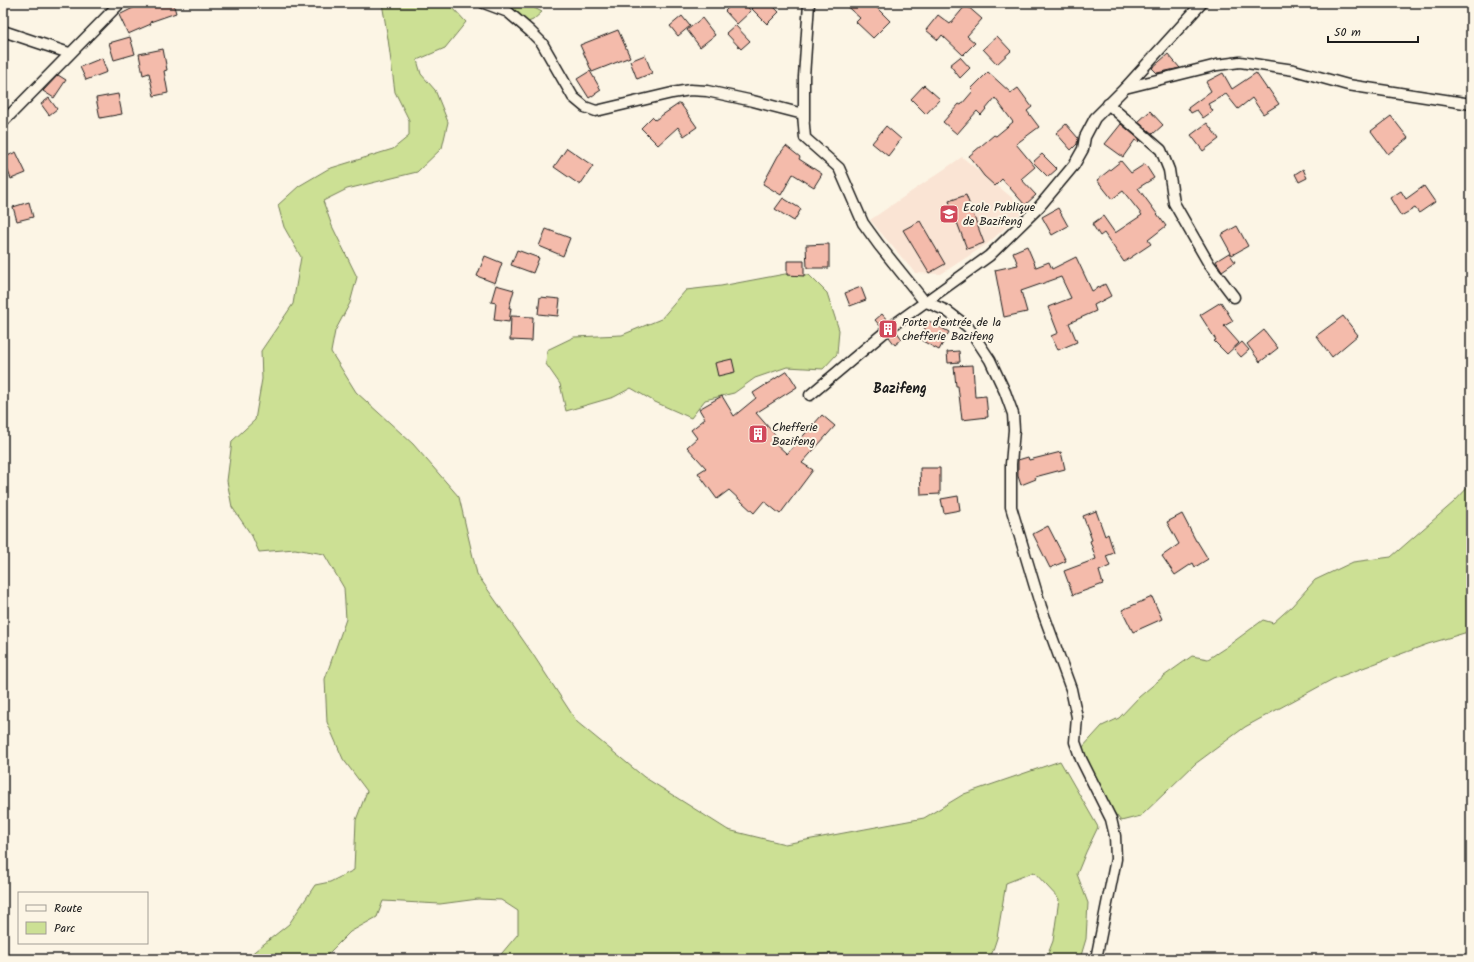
<svg xmlns="http://www.w3.org/2000/svg" width="1474" height="962" viewBox="0 0 1474 962" font-family="Kalam,sans-serif">
  <style>
    .built { fill: #fae4d4 }
    .green { fill: #cce094; stroke: #747e58 }
    .building { fill: #f4bbab; stroke: #1c1c1c }
    .lines { fill: none; stroke-linecap: round; stroke-linejoin: round }
    .minor-casing { stroke: #1c1c1c; stroke-width: 13 }
    .minor { stroke: #fcf5e5; stroke-width: 10 }
    .labels { text-anchor: middle; stroke-width: 4; stroke-linejoin: round; paint-order: stroke }
    .poi-label { font-size: 12px; fill: #1c1c1c; stroke: #fcf5e5; text-anchor: start }
    .quarter-label { font-size: 14px; font-weight: bold; fill: #1c1c1c; stroke: #fcf5e5 }
  </style>
  <rect width="100%" height="100%" fill="#fcf5e5"/>
  <filter id="ink" filterUnits="userSpaceOnUse"><feTurbulence type="fractalNoise" baseFrequency=".025" numOctaves="2"/><feDisplacementMap in="SourceGraphic" scale="8" xChannelSelector="R" yChannelSelector="G"/><feConvolveMatrix kernelMatrix="1 2 1 2 8 2 1 2 1" color-interpolation-filters="sRGB"/></filter>
  <g filter="url(#ink)">
    <path class="built" d="M 962,157 L 1026,209 L 987,244 L 941,274 L 915,273 L 870,220 Z"/>
    <g class="green">
      <path d="M 382,3 L 447,3 L 453,8 L 466,22 L 445,48 L 417,60 L 421,74 L 435,90 L 448,122 L 442,148 L 417,172 L 347,189 L 323,201 L 332,226 L 357,277 L 350,303 L 335,331 L 331,352 L 356,392 L 413,444 L 459,497 L 477,574 L 532,653 L 577,722 L 644,777 L 728,830 L 785,844 L 924,818 L 964,794 L 1060,761 L 1098,827 L 1086,852 L 1077,874 L 1088,903 L 1086,939 L 1080,959 L 1046,959 L 1053,941 L 1059,899 L 1034,872 L 1006,883 L 997,938 L 990,959 L 873,959 L 838,953 L 745,959 L 497,959 L 518,934 L 518,911 L 501,900 L 478,899 L 440,904 L 383,901 L 377,917 L 350,932 L 323,959 L 245,959 L 289,924 L 315,885 L 330,882 L 354,870 L 356,820 L 367,791 L 343,759 L 327,722 L 325,679 L 346,619 L 344,588 L 324,554 L 295,549 L 259,552 L 252,536 L 232,507 L 227,481 L 232,441 L 255,420 L 262,379 L 261,351 L 293,304 L 301,257 L 284,227 L 278,205 L 299,186 L 328,169 L 393,149 L 409,136 L 409,120 L 395,92 L 388,39 Z"/>
      <path d="M 493,3 L 525,3 L 542,12 L 533,20 L 521,25 Z"/>
      <path d="M 785,274 L 809,275 L 827,293 L 839,330 L 837,354 L 823,369 L 787,367 L 755,378 L 734,393 L 705,400 L 691,418 L 655,402 L 631,388 L 614,397 L 566,411 L 560,384 L 546,364 L 547,350 L 574,337 L 622,335 L 661,319 L 686,290 L 721,286 Z"/>
      <path d="M 1471,484 L 1471,631 L 1428,644 L 1333,679 L 1245,727 L 1195,764 L 1141,816 L 1121,821 L 1108,805 L 1081,749 L 1102,726 L 1119,718 L 1139,697 L 1164,676 L 1192,656 L 1208,659 L 1225,648 L 1263,620 L 1273,623 L 1292,606 L 1315,580 L 1353,562 L 1391,557 L 1454,502 Z"/>
    </g>
    <g class="building">
      <path d="M 143,3 L 173,3 L 176,13 L 150,22 L 151,24 L 128,34 L 119,15 Z"/>
      <path d="M 733,3 L 744,3 L 751,11 L 737,24 L 725,11 Z"/>
      <path d="M 757,3 L 770,3 L 779,12 L 767,24 L 751,8 Z"/>
      <path d="M 843,3 L 872,3 L 890,21 L 873,38 L 856,22 L 860,18 Z"/>
      <path d="M 966,5 L 982,19 L 967,36 L 975,43 L 963,55 L 942,35 L 938,40 L 926,30 L 938,15 L 950,24 Z"/>
      <path d="M 682,16 L 690,26 L 678,36 L 670,26 Z"/>
      <path d="M 702,18 L 715,35 L 700,47 L 687,30 Z"/>
      <path d="M 735,25 L 750,41 L 741,49 L 726,33 Z"/>
      <path d="M 618,30 L 630,57 L 592,72 L 580,45 Z"/>
      <path d="M 997,36 L 1011,51 L 997,64 L 983,49 Z"/>
      <path d="M 130,37 L 135,54 L 114,60 L 109,43 Z"/>
      <path d="M 163,49 L 167,70 L 164,71 L 168,93 L 154,96 L 149,73 L 143,75 L 139,54 Z"/>
      <path d="M 1168,54 L 1180,68 L 1157,73 L 1152,68 Z"/>
      <path d="M 645,55 L 652,73 L 637,79 L 630,61 Z"/>
      <path d="M 960,57 L 970,68 L 960,78 L 950,65 Z"/>
      <path d="M 102,58 L 107,72 L 86,80 L 80,67 Z"/>
      <path d="M 590,71 L 601,90 L 589,98 L 577,79 Z"/>
      <path d="M 988,72 L 1011,93 L 1018,88 L 1032,107 L 1027,111 L 1039,127 L 1016,144 L 1035,167 L 1021,179 L 1036,195 L 1025,205 L 1002,179 L 995,186 L 984,176 L 969,156 L 994,135 L 996,136 L 1013,122 L 995,98 L 981,115 L 977,111 L 957,134 L 943,122 L 959,104 L 961,105 L 973,91 L 971,89 Z"/>
      <path d="M 1223,73 L 1232,89 L 1256,73 L 1267,89 L 1268,88 L 1279,104 L 1263,114 L 1252,98 L 1238,109 L 1226,94 L 1208,104 L 1213,111 L 1203,118 L 1197,110 L 1191,113 L 1188,108 L 1211,91 L 1206,82 Z"/>
      <path d="M 58,75 L 66,80 L 54,98 L 43,91 Z"/>
      <path d="M 924,85 L 940,99 L 926,114 L 911,99 Z"/>
      <path d="M 118,94 L 122,114 L 100,118 L 96,98 Z"/>
      <path d="M 49,98 L 57,109 L 49,115 L 41,104 Z"/>
      <path d="M 680,103 L 697,127 L 684,136 L 678,127 L 658,145 L 641,128 L 652,117 L 655,120 Z"/>
      <path d="M 1150,111 L 1163,125 L 1153,134 L 1138,122 Z"/>
      <path d="M 1391,116 L 1408,138 L 1388,154 L 1371,131 Z"/>
      <path d="M 1207,123 L 1219,139 L 1203,151 L 1191,135 Z"/>
      <path d="M 1066,124 L 1078,138 L 1077,144 L 1071,150 L 1056,133 Z"/>
      <path d="M 1121,124 L 1140,140 L 1138,142 L 1135,140 L 1123,157 L 1105,144 Z"/>
      <path d="M 886,126 L 901,139 L 888,156 L 872,143 Z"/>
      <path d="M 786,146 L 800,157 L 799,159 L 822,174 L 814,187 L 793,174 L 781,195 L 763,184 L 778,156 Z"/>
      <path d="M 567,148 L 593,166 L 580,185 L 554,167 Z"/>
      <path d="M 16,152 L 26,173 L 11,179 L 3,158 Z"/>
      <path d="M 1042,154 L 1057,169 L 1048,177 L 1033,162 Z"/>
      <path d="M 1121,161 L 1131,173 L 1145,164 L 1154,178 L 1138,188 L 1166,226 L 1148,240 L 1151,244 L 1124,262 L 1104,233 L 1100,236 L 1092,224 L 1103,216 L 1115,233 L 1142,215 L 1123,191 L 1112,199 L 1097,180 Z"/>
      <path d="M 1303,169 L 1307,178 L 1299,182 L 1295,174 Z"/>
      <path d="M 1424,186 L 1435,202 L 1419,213 L 1415,208 L 1401,216 L 1390,198 L 1401,191 L 1406,199 Z"/>
      <path d="M 966,195 L 984,243 L 967,249 L 949,201 Z"/>
      <path d="M 783,198 L 801,209 L 794,221 L 775,209 Z"/>
      <path d="M 29,202 L 33,217 L 17,221 L 13,207 Z"/>
      <path d="M 1058,208 L 1068,226 L 1052,235 L 1042,217 Z"/>
      <path d="M 920,221 L 945,264 L 929,273 L 903,230 Z"/>
      <path d="M 1237,226 L 1248,246 L 1232,255 L 1221,235 Z"/>
      <path d="M 546,229 L 570,238 L 563,256 L 539,246 Z"/>
      <path d="M 829,244 L 829,268 L 807,268 L 806,245 Z"/>
      <path d="M 1027,246 L 1036,267 L 1049,262 L 1052,269 L 1076,257 L 1092,291 L 1105,284 L 1111,296 L 1094,305 L 1096,311 L 1069,323 L 1077,342 L 1058,350 L 1051,336 L 1058,333 L 1048,307 L 1071,298 L 1061,277 L 1021,291 L 1027,312 L 1004,317 L 995,270 L 1018,265 L 1013,252 Z"/>
      <path d="M 517,250 L 539,258 L 533,273 L 511,265 Z"/>
      <path d="M 1229,253 L 1235,262 L 1222,271 L 1216,261 Z"/>
      <path d="M 485,256 L 502,263 L 495,283 L 477,276 Z"/>
      <path d="M 787,261 L 804,261 L 804,276 L 787,275 Z"/>
      <path d="M 496,285 L 514,290 L 509,308 L 511,308 L 509,322 L 494,320 L 496,303 L 491,302 Z"/>
      <path d="M 861,287 L 866,300 L 850,306 L 845,293 Z"/>
      <path d="M 540,297 L 560,299 L 558,316 L 538,314 Z"/>
      <path d="M 1221,302 L 1233,321 L 1224,326 L 1239,343 L 1227,354 L 1214,341 L 1216,340 L 1200,315 Z"/>
      <path d="M 882,314 L 888,321 L 886,326 L 881,327 L 875,320 Z"/>
      <path d="M 511,316 L 533,317 L 532,341 L 510,340 Z"/>
      <path d="M 1343,316 L 1358,335 L 1332,357 L 1316,336 Z"/>
      <path d="M 929,321 L 949,332 L 939,350 L 919,339 Z"/>
      <path d="M 1264,330 L 1278,348 L 1260,362 L 1247,344 Z"/>
      <path d="M 896,331 L 902,339 L 895,345 L 889,337 L 891,332 Z"/>
      <path d="M 1242,342 L 1249,350 L 1241,357 L 1234,349 Z"/>
      <path d="M 959,351 L 960,362 L 948,363 L 947,352 Z"/>
      <path d="M 732,359 L 735,372 L 718,376 L 715,363 Z"/>
      <path d="M 973,365 L 975,397 L 986,396 L 988,417 L 962,420 L 958,386 L 956,386 L 954,366 Z"/>
      <path d="M 787,371 L 797,387 L 756,413 L 777,437 L 773,441 L 787,454 L 822,415 L 835,426 L 802,463 L 813,470 L 780,514 L 764,501 L 754,513 L 729,490 L 717,499 L 698,473 L 706,468 L 687,447 L 697,438 L 691,430 L 705,419 L 699,409 L 722,396 L 734,416 L 756,398 L 753,393 Z"/>
      <path d="M 1061,452 L 1065,469 L 1035,477 L 1036,479 L 1021,485 L 1018,476 L 1018,460 L 1028,457 L 1029,460 Z"/>
      <path d="M 920,468 L 940,468 L 940,494 L 921,495 Z"/>
      <path d="M 958,496 L 960,510 L 944,513 L 941,499 Z"/>
      <path d="M 1096,511 L 1105,536 L 1108,534 L 1114,553 L 1106,556 L 1110,566 L 1099,571 L 1103,584 L 1073,595 L 1064,571 L 1096,559 L 1090,541 L 1092,540 L 1083,516 Z"/>
      <path d="M 1182,514 L 1196,541 L 1197,541 L 1208,559 L 1195,567 L 1193,563 L 1175,575 L 1162,556 L 1179,544 L 1167,522 Z"/>
      <path d="M 1048,526 L 1066,561 L 1050,568 L 1033,534 Z"/>
      <path d="M 1152,597 L 1162,619 L 1133,632 L 1122,610 Z"/>
    </g>
    <g class="lines">
      <g class="minor-casing">
        <g id="minor">
          <path d="M 484,3 L 508,12 L 530,31 L 542,43 L 573,97 L 585,107 L 596,111 L 672,93 L 690,90 L 707,91 L 753,101 L 803,114 L 805,138 L 839,168 L 863,223 L 879,245 L 924,301 L 947,311 L 968,327 L 990,360 L 1005,392 L 1013,414 L 1014,430 L 1011,464 L 1011,507 L 1041,607 L 1071,689 L 1077,717 L 1075,742 L 1081,759 L 1111,819 L 1115,836 L 1116,859 L 1096,959"/>
          <path d="M 3,31 L 69,53"/>
          <path d="M 1125,88 L 1217,65 L 1240,62 L 1294,70 L 1348,85 L 1471,104"/>
          <path d="M 1108,104 L 1161,150 L 1169,170 L 1174,203 L 1209,264 L 1234,297"/>
          <path d="M 804,120 L 804,77 L 809,3"/>
          <path d="M 3,122 L 120,3"/>
          <path d="M 892,326 L 989,256 L 1039,207 L 1074,165 L 1083,149 L 1085,137 L 1095,118 L 1125,88 L 1202,3"/>
          <path d="M 810,395 L 885,332"/>
        </g>
      </g>
      <use href="#minor" class="minor"/>
    </g>
  </g>
  <defs>
    <g id="school-square" transform="scale(1)"><rect x="-9" y="-9" width="18" height="18" rx="4" fill="#d1495b" stroke="#fcf5e5"/><path d="M0-5L7-2L0 1L-7-2ZM-4 1L0 2.5L4 1V4Q0 6-4 4Z" fill="#fff"/></g>
    <g id="building-square" transform="scale(1)"><rect x="-9" y="-9" width="18" height="18" rx="4" fill="#d1495b" stroke="#fcf5e5"/><path d="M-4-6H4V6H1V3H-1V6H-4ZM-2.5-4.3h1.7v1.8h-1.7ZM.8-4.3h1.7v1.8H.8ZM-2.5-1h1.7V.8h-1.7ZM.8-1h1.7V.8H.8Z" fill="#fff"/></g>
  </defs>
  <g fill-rule="evenodd">
    <use href="#school-square" x="949" y="214"/>
    <use href="#building-square" x="888" y="329"/>
    <use href="#building-square" x="758" y="434"/>
  </g>
  <g class="labels">
    <g class="poi-label">
      <text x="963" y="211">Ecole Publique<tspan x="963" dy="14">de Bazifeng</tspan></text>
      <text x="902" y="326">Porte d'entrée de la<tspan x="902" dy="14">chefferie Bazifeng</tspan></text>
      <text x="772" y="431">Chefferie<tspan x="772" dy="14">Bazifeng</tspan></text>
    </g>
    <g class="quarter-label">
      <text x="900" y="393">Bazifeng</text>
    </g>
  </g>
  <rect width="1474" height="962" fill="none" stroke="#fcf5e5" stroke-width="16"/>
  <rect x="8" y="8" width="1458" height="946" fill="none" stroke="#1c1c1c" stroke-width="1.5" filter="url(#ink)"/>
  <rect x="18" y="892" width="130" height="52" fill="#fcf5e5" stroke="#a29e95"/>
  <rect x="26" y="905" width="20" height="6" fill="#fcf5e5" stroke="#a29e95"/>
  <text x="54" y="912" font-size="12" fill="#1c1c1c">Route</text>
  <rect x="26" y="922" width="20" height="12" fill="#cce094" stroke="#a29e95"/>
  <text x="54" y="932" font-size="12" fill="#1c1c1c">Parc</text>
  <path d="M1328 36v6h90v-6" fill="none" stroke="#1c1c1c" stroke-width="2"/>
  <text x="1334" y="36" font-size="12" fill="#1c1c1c" stroke="#fcf5e5" stroke-width="3" paint-order="stroke">50 m</text>
</svg>
